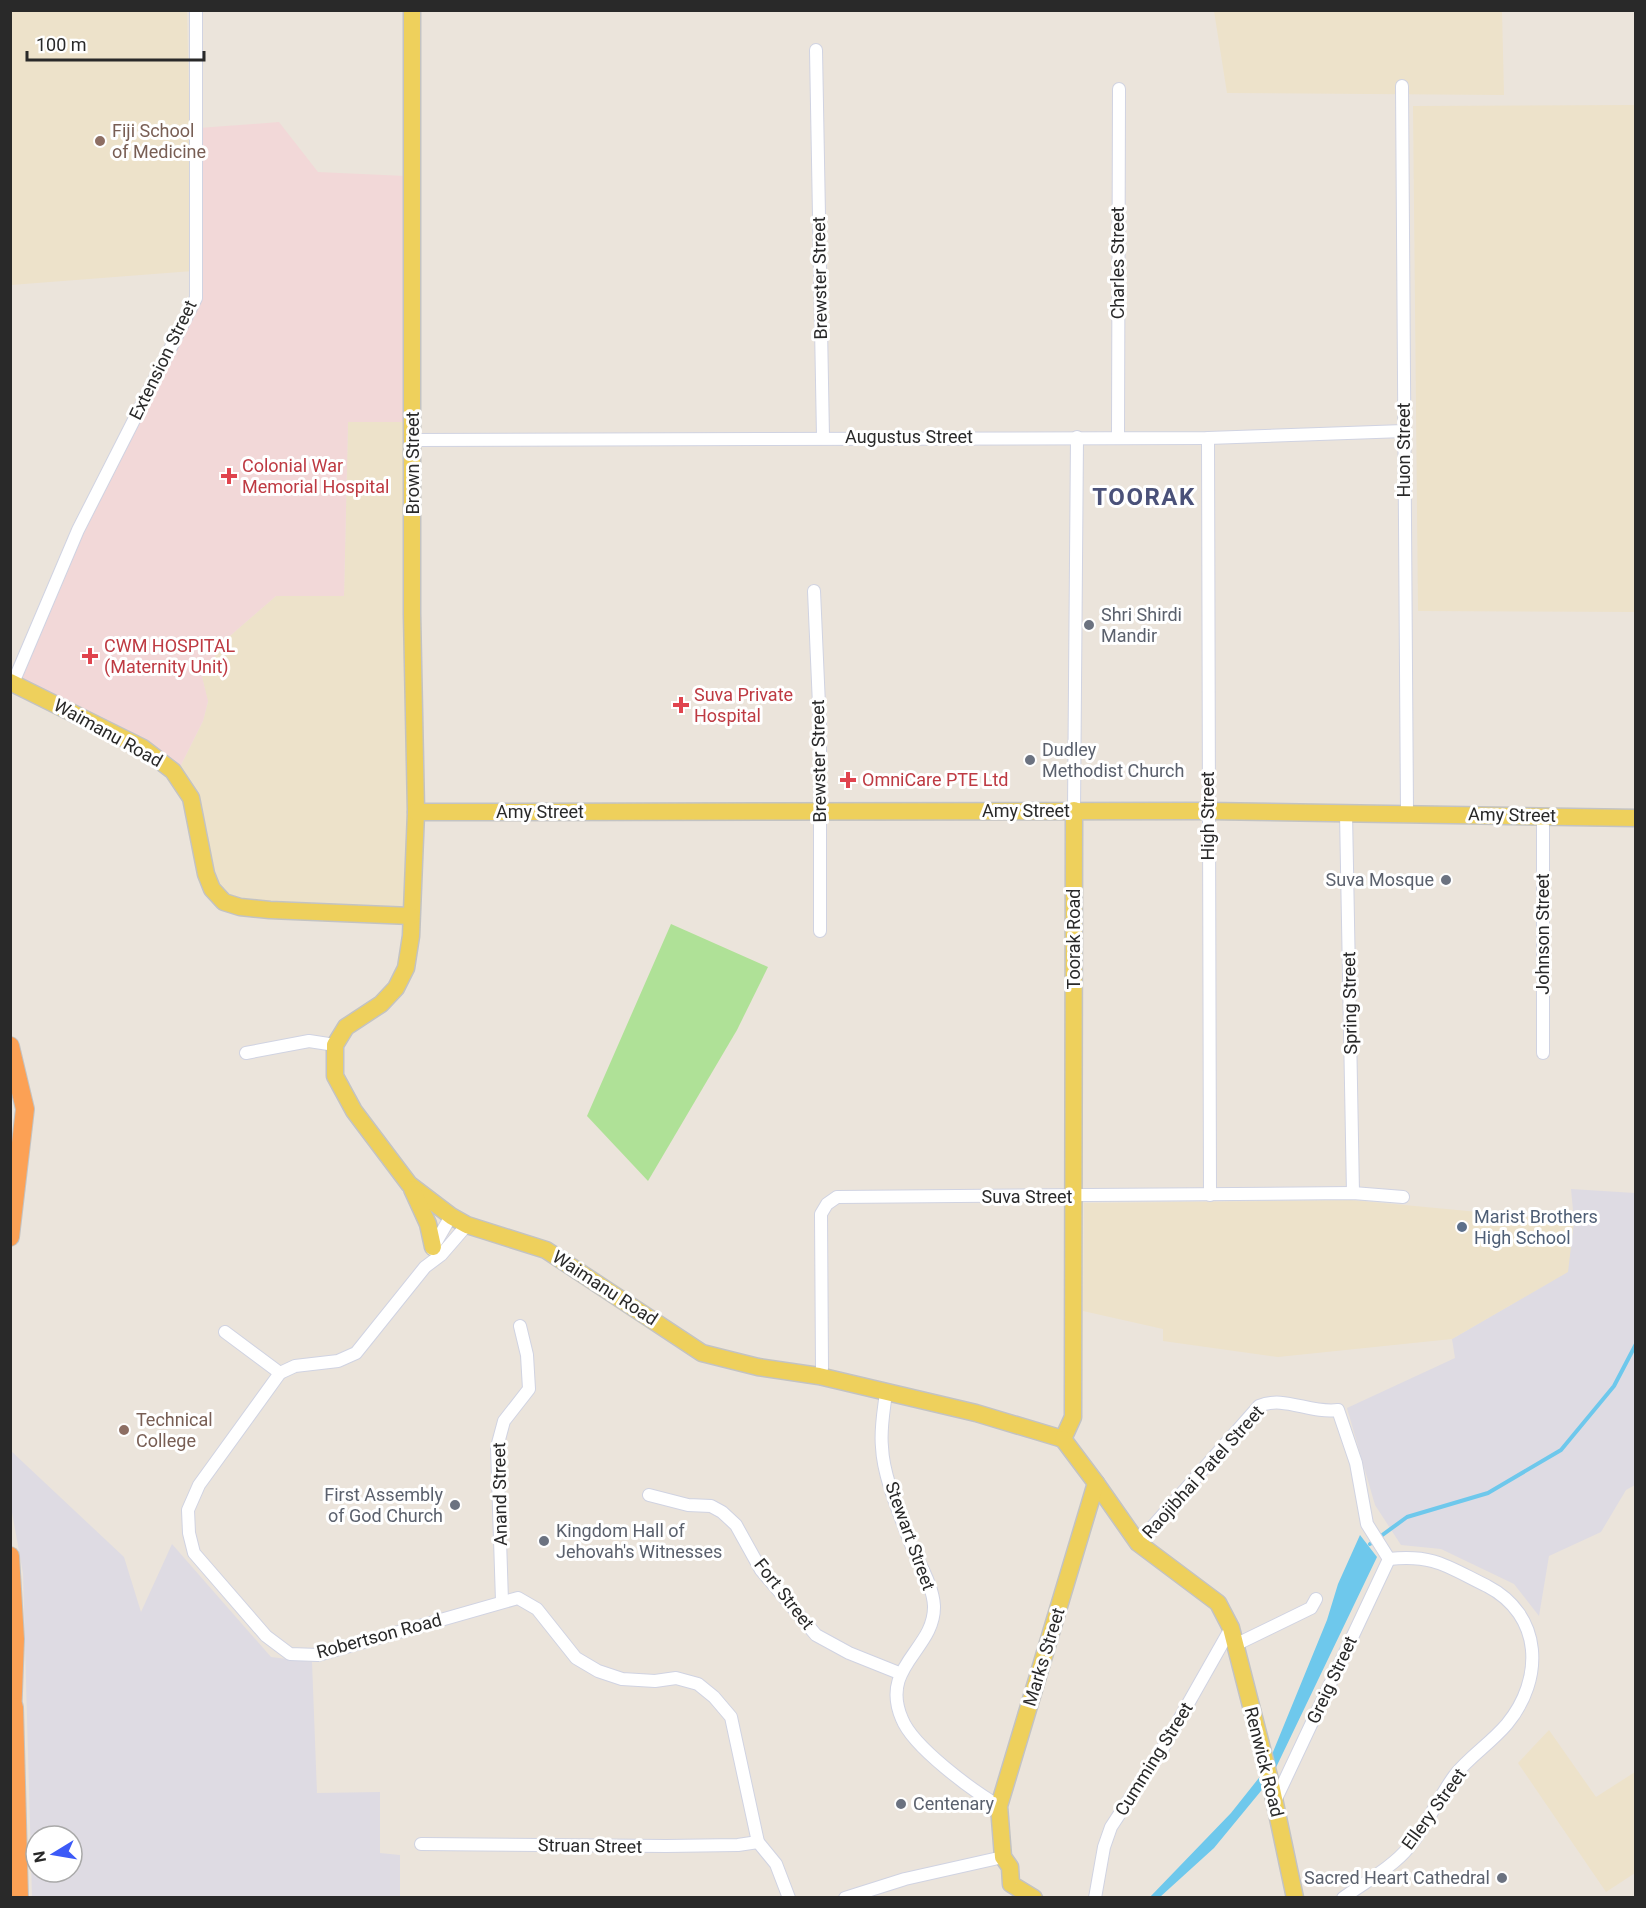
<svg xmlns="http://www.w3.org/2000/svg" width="1646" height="1908" viewBox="0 0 1646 1908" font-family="Roboto,sans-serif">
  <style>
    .industrial { fill: #dedbe3; fill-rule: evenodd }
    .education { fill: #ede2ca }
    .medical { fill: #f2d8d8 }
    .green { fill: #afe197 }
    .water { fill: #6ec8ec }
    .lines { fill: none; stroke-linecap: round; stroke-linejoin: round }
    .stream { stroke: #6ec8ec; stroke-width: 4 }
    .minor-casing { stroke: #d0d3e2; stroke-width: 14 }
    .major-casing { stroke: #c3c3c3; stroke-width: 19 }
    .highway-casing { stroke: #c3c3c3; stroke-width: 20 }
    .minor { stroke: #fff; stroke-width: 12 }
    .major { stroke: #eed05c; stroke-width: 16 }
    .highway { stroke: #fca155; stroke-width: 18 }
    .education-dot { fill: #8d6e63; stroke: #fff; stroke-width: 2 }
    .health-dot { fill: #e0444e; stroke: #fff; stroke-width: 2 }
    .worship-dot { fill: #6b7280; stroke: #fff; stroke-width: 2 }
    .service-dot { fill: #5c6f8a; stroke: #fff; stroke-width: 2 }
    .labels { text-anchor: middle; stroke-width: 6; stroke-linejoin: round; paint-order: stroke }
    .education-label { font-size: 18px; fill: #785e54; stroke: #fff; text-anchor: start }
    .street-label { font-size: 18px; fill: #292929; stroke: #fff }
    .health-label { font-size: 18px; fill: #be3a42; stroke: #fff; text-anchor: start }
    .worship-label { font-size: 18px; fill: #5b616d; stroke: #fff; text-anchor: start }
    .service-label { font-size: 18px; fill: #4e5e75; stroke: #fff; text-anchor: start }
    .district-label { font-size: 24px; font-weight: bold; letter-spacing: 1.5px; fill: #4a5179; stroke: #fff }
  </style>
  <rect width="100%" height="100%" fill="#ebe4db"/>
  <g class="industrial">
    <path d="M 1571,1189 L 1635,1193 L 1635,1485 L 1626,1490 L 1601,1532 L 1549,1556 L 1539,1616 L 1514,1584 L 1441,1549 L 1401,1545 L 1375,1505 L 1347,1408 L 1455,1358 L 1452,1339 L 1567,1272 L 1574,1221 Z"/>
    <path d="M 10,1450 L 124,1557 L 141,1612 L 172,1544 L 271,1657 L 312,1662 L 317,1793 L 380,1792 L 380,1853 L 400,1855 L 400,1897 L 32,1897 L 23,1573 L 11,1507 ZM 36,1836 L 72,1836 L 72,1872 L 36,1872 Z"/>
  </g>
  <g class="education">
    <path d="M 10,11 L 187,11 L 193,271 L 11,285 Z"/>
    <path d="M 1214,11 L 1502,11 L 1504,95 L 1227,93 Z"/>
    <path d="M 1635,105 L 1635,612 L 1418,611 L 1413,106 Z"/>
    <path d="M 348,422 L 406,422 L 410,900 L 403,916 L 242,903 L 227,898 L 212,876 L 179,769 L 203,721 L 208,702 L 202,677 L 224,641 L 276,596 L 344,596 Z"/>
    <path d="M 1351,1200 L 1574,1221 L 1568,1272 L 1452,1339 L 1278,1357 L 1163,1341 L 1163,1329 L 1083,1311 L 1084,1203 Z"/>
    <path d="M 1549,1730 L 1596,1797 L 1635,1772 L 1635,1873 L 1606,1892 L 1518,1763 Z"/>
  </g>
  <path class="medical" d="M 279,122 L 318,172 L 406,176 L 406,422 L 348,422 L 344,596 L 276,596 L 224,641 L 202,677 L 208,701 L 203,721 L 179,769 L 17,685 L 83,531 L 201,301 L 199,128 Z"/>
  <path class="green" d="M 671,924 L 768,967 L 737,1030 L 648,1181 L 587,1116 Z"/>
  <path class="water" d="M 1360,1535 L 1377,1557 L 1270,1780 L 1214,1848 L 1160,1897 L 1149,1898 L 1231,1813 L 1266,1769 L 1327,1620 L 1338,1584 Z"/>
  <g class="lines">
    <path class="stream" d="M 1370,1544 L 1407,1517 L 1488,1493 L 1561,1450 L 1614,1386 L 1636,1344"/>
    <g class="minor-casing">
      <g id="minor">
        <path d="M 816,50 L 823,437"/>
        <path d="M 1402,86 L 1407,813"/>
        <path d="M 1118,438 L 1119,89"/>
        <path d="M 1208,438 L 1210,1195"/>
        <path d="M 413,440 L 1208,438 L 1404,431"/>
        <path d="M 814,591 L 820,728 L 820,931"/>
        <path d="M 13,683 L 78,530 L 196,298 L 196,10"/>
        <path d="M 1074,810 L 1077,437"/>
        <path d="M 1346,813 L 1353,1193"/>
        <path d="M 1543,816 L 1543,1053"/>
        <path d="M 246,1053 L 309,1041 L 335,1045"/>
        <path d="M 467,1225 L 441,1255 L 425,1267 L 356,1353 L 338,1361 L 295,1366 L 280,1373 L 199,1485 L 188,1510 L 189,1533 L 194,1553 L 266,1636 L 290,1654 L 318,1655 L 518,1598 L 537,1609 L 576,1658 L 598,1671 L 622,1679 L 655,1681 L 676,1678 L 698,1684 L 714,1697 L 731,1717 L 758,1842 L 776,1864 L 789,1898"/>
        <path d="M 432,1249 L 451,1216"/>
        <path d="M 225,1332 L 280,1373"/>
        <path d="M 819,1376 L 822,1368 L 821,1214 L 827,1204 L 837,1197 L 1353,1193 L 1403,1197"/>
        <path d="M 886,1392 C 884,1410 880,1429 882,1447 C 883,1476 900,1515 910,1542 C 918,1562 933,1585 934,1606 C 935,1650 879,1666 902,1719 C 913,1747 973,1791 999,1806"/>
        <path d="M 649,1495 L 688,1505 L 711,1506 L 722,1512 L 736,1525 L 761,1570 L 816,1635 L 849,1653 L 899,1673"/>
        <path d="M 1138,1543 L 1259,1406 C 1284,1395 1310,1414 1338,1410 L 1356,1463 L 1367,1524 L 1389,1559"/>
        <path d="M 502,1601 L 497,1447 L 504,1421 L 529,1389 L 527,1355 L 520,1326"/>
        <path d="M 1235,1645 L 1311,1608 L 1316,1599"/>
        <path d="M 1275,1801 L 1389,1559"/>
        <path d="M 421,1844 L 666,1846 L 738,1845 L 758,1842"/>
        <path d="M 845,1898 L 905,1879 L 1003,1857"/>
        <path d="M 1095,1898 L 1104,1847 L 1111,1827 L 1163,1748 L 1231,1628"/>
        <path d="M 1343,1898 C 1362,1884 1394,1866 1408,1848 C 1427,1826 1438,1798 1455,1775 C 1469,1757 1491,1743 1507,1724 C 1544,1679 1543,1615 1487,1586 C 1448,1567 1434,1554 1389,1559"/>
      </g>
    </g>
    <g class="major-casing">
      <g id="major">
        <path d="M 412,10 L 412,614 L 416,812 L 411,936 L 406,968 L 396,988 L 381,1004 L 346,1027 L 335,1045 L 335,1076 L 354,1111 L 409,1184 L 451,1216 L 467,1225 L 546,1250 L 702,1353 L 758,1367 L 819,1376 L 976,1413 L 1063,1439"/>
        <path d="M 10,682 L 143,748 L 173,771 L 191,798 L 206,874 L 212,889 L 224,902 L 240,907 L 270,910 L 411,916"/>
        <path d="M 416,812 L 1208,811 L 1636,818"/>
        <path d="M 412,1189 L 428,1224 L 433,1247"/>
        <path d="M 1063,1439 L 1073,1417 L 1074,810"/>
        <path d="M 1096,1483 L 1138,1543 L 1218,1603 L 1231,1628 L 1270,1780 L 1295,1898"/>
        <path d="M 1034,1898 L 1011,1884 L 1010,1867 L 1003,1857 L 999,1806 L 1096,1483 L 1063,1439"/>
      </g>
    </g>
    <g class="highway-casing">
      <g id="highway">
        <path d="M 10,1046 L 25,1109 L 10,1237"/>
        <path d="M 10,1556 L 15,1639 L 12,1719"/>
        <path d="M 14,1707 L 19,1898"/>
      </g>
    </g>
    <use href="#minor" class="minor"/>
    <use href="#major" class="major"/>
    <use href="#highway" class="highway"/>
  </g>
  <g class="education-dot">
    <circle cx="100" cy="141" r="6"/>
    <circle cx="124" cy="1430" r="6"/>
  </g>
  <g class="health-dot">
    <path d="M226 467h6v6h6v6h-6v6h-6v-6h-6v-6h6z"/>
    <path d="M87 647h6v6h6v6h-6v6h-6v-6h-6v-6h6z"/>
    <path d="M678 696h6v6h6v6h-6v6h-6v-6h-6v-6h6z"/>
    <path d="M845 771h6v6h6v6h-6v6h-6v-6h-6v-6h6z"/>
  </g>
  <g class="worship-dot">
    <circle cx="1089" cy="625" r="6"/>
    <circle cx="1030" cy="760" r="6"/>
    <circle cx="1446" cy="880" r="6"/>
    <circle cx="455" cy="1505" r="6"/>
    <circle cx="544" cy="1541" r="6"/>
    <circle cx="901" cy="1804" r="6"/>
    <circle cx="1502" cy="1878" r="6"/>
  </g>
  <circle class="service-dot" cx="1462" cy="1227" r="6"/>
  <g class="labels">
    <g class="education-label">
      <text x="112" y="137">Fiji School<tspan x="112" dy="21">of Medicine</tspan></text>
      <text x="136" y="1426">Technical<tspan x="136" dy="21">College</tspan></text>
    </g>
    <g class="street-label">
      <text transform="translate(1118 263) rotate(-90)" y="6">Charles Street</text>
      <text transform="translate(820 278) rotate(-91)" y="6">Brewster Street</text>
      <text transform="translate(163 360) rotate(-64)" y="6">Extension Street</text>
      <text x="909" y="443">Augustus Street</text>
      <text transform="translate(1404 450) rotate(-90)" y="6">Huon Street</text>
      <text transform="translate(413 463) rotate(-90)" y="6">Brown Street</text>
      <text transform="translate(108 733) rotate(29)" y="6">Waimanu Road</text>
      <text transform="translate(819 761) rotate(-91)" y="6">Brewster Street</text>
      <text x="1026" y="817">Amy Street</text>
      <text x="540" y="818">Amy Street</text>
      <text transform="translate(1512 815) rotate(1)" y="6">Amy Street</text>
      <text transform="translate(1208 816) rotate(-90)" y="6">High Street</text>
      <text transform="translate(1543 934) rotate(-90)" y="6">Johnson Street</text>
      <text transform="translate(1074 939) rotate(-90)" y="6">Toorak Road</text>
      <text transform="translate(1350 1003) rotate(-91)" y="6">Spring Street</text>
      <text x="1027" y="1203">Suva Street</text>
      <text transform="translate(605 1288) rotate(33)" y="6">Waimanu Road</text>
      <text transform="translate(1203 1472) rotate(-48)" y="6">Raojibhai Patel Street</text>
      <text transform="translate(500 1494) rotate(-91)" y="6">Anand Street</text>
      <text transform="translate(910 1536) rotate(70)" y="6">Stewart Street</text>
      <text transform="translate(784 1594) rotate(52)" y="6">Fort Street</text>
      <text transform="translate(379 1636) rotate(-15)" y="6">Robertson Road</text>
      <text transform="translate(1044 1657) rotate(-73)" y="6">Marks Street</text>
      <text transform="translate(1332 1680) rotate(-65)" y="6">Greig Street</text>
      <text transform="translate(1154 1759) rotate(-58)" y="6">Cumming Street</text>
      <text transform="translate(1264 1762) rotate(76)" y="6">Renwick Road</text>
      <text transform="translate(1434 1809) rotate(-54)" y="6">Ellery Street</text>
      <text transform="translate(590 1846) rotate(1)" y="6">Struan Street</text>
    </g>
    <g class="health-label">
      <text x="242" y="472">Colonial War<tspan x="242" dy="21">Memorial Hospital</tspan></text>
      <text x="104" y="652">CWM HOSPITAL<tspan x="104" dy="21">(Maternity Unit)</tspan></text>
      <text x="694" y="701">Suva Private<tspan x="694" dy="21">Hospital</tspan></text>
      <text x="862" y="786">OmniCare PTE Ltd</text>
    </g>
    <g class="worship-label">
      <text x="1101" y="621">Shri Shirdi<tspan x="1101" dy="21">Mandir</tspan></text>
      <text x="1042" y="756">Dudley<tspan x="1042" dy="21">Methodist Church</tspan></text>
      <text x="1434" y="886" text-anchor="end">Suva Mosque</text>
      <text x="443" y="1501" text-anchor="end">First Assembly<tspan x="443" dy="21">of God Church</tspan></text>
      <text x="556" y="1537">Kingdom Hall of<tspan x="556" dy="21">Jehovah's Witnesses</tspan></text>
      <text x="913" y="1810">Centenary</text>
      <text x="1490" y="1884" text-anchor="end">Sacred Heart Cathedral</text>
    </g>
    <g class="service-label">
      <text x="1474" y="1223">Marist Brothers<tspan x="1474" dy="21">High School</tspan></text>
    </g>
    <g class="district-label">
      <text x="1144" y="505">TOORAK</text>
    </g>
  </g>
  <rect width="1646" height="1908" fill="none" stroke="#292929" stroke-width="24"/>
  <g transform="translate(54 1854) rotate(259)"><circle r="28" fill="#ffffff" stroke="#a9a9a9" stroke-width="1.5"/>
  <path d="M0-4.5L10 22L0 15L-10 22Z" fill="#3c5af7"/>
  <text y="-9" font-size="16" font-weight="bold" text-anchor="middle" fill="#292929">N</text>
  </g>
  <path d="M27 51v9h177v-9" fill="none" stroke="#292929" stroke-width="3"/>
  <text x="36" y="51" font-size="18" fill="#292929" stroke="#ffffff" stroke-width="4.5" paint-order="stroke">100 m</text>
</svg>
